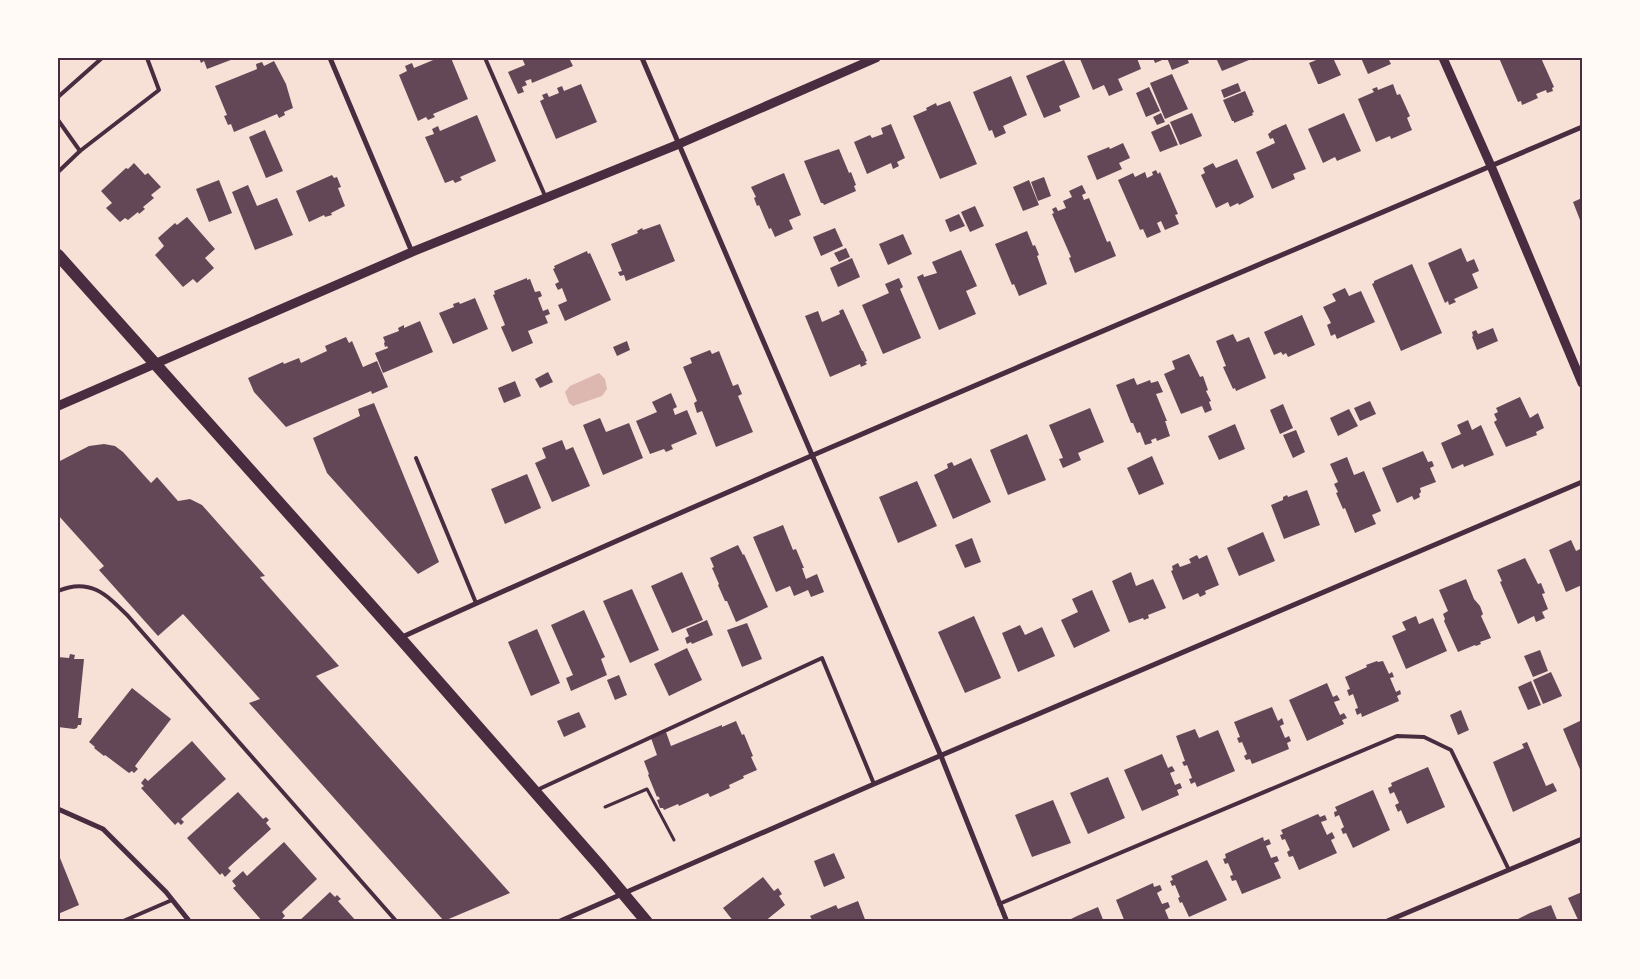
<svg xmlns="http://www.w3.org/2000/svg" width="1640" height="979" viewBox="0 0 1640 979" font-family="'Titillium Web',sans-serif">
  <style>
    .water { fill: #dcb8b0 }
    .building { fill: #644757 }
    .lines { fill: none; stroke-linecap: round; stroke-linejoin: round }
    .path { stroke: #4a2c40; stroke-width: 3 }
    .service { stroke: #4a2c40; stroke-width: 4 }
    .minor { stroke: #4a2c40; stroke-width: 5 }
    .tertiary { stroke: #4a2c40; stroke-width: 9 }
    .primary { stroke: #4a2c40; stroke-width: 12 }
    .neatline { fill: none; stroke: #4a2c40; stroke-width: 2 }
  </style>
  <rect width="100%" height="100%" fill="#f7e1d7"/>
  <path class="water" d="M 599,373 L 605,379 L 607,389 L 602,396 L 573,406 L 569,403 L 565,392 L 570,386 Z"/>
  <g class="building">
    <path d="M 199,58 L 236,58 L 207,69 L 204,61 L 201,63 Z"/>
    <path d="M 438,58 L 451,58 L 468,99 L 433,114 L 435,117 L 428,120 L 426,117 L 418,121 L 399,75 L 407,71 L 405,66 L 412,63 L 414,68 Z"/>
    <path d="M 522,58 L 569,58 L 573,66 L 532,83 L 531,79 L 525,81 L 527,85 L 522,87 L 524,92 L 518,94 L 508,72 L 525,65 Z"/>
    <path d="M 1083,58 L 1137,58 L 1141,69 L 1118,79 L 1123,90 L 1109,96 L 1104,85 L 1093,90 L 1080,59 Z"/>
    <path d="M 1153,58 L 1187,58 L 1189,63 L 1172,70 L 1167,58 L 1155,63 Z"/>
    <path d="M 1216,58 L 1254,58 L 1222,71 Z"/>
    <path d="M 1321,58 L 1333,58 L 1341,75 L 1320,84 L 1318,84 L 1309,63 Z"/>
    <path d="M 1361,58 L 1388,58 L 1391,64 L 1368,74 Z"/>
    <path d="M 1499,58 L 1541,58 L 1554,87 L 1552,88 L 1553,91 L 1547,93 L 1546,90 L 1536,94 L 1538,98 L 1522,105 L 1521,101 L 1518,102 Z"/>
    <path d="M 1064,60 L 1080,97 L 1059,106 L 1061,111 L 1044,118 L 1026,76 Z"/>
    <path d="M 274,61 L 286,84 L 293,108 L 284,112 L 285,115 L 279,118 L 277,114 L 234,132 L 231,124 L 228,125 L 224,116 L 227,115 L 215,86 L 257,69 L 256,64 L 262,62 L 264,66 Z"/>
    <path d="M 1172,74 L 1188,109 L 1165,119 L 1150,83 Z"/>
    <path d="M 1011,76 L 1027,115 L 1003,126 L 1006,133 L 995,138 L 992,130 L 989,131 L 973,92 Z"/>
    <path d="M 1238,83 L 1241,91 L 1224,98 L 1221,90 Z"/>
    <path d="M 581,84 L 597,122 L 556,139 L 540,101 L 544,99 L 542,95 L 547,93 L 549,97 L 559,93 L 557,88 L 562,86 L 564,91 Z"/>
    <path d="M 1393,84 L 1397,95 L 1400,94 L 1410,116 L 1407,118 L 1412,130 L 1391,139 L 1390,136 L 1376,142 L 1358,99 L 1374,92 L 1372,89 L 1377,87 L 1378,90 Z"/>
    <path d="M 1149,87 L 1160,111 L 1146,117 L 1136,93 Z"/>
    <path d="M 1245,91 L 1254,112 L 1252,113 L 1253,115 L 1234,123 L 1234,121 L 1232,121 L 1223,100 Z"/>
    <path d="M 950,101 L 977,164 L 940,179 L 913,116 L 927,110 L 926,108 L 936,103 L 937,106 Z"/>
    <path d="M 1161,113 L 1165,122 L 1157,125 L 1153,117 Z"/>
    <path d="M 1192,113 L 1202,136 L 1180,145 L 1170,122 Z"/>
    <path d="M 1344,113 L 1361,151 L 1337,161 L 1335,157 L 1323,163 L 1308,129 Z"/>
    <path d="M 477,115 L 496,161 L 460,177 L 462,180 L 455,183 L 453,180 L 445,183 L 425,137 L 434,134 L 432,129 L 438,126 L 440,131 Z"/>
    <path d="M 891,124 L 905,158 L 897,162 L 899,166 L 893,169 L 891,163 L 867,174 L 854,142 L 870,135 L 872,138 L 883,134 L 881,128 Z"/>
    <path d="M 1169,124 L 1178,145 L 1160,152 L 1151,132 Z"/>
    <path d="M 1286,124 L 1306,169 L 1293,174 L 1295,179 L 1272,189 L 1256,152 L 1275,143 L 1273,138 L 1270,139 L 1268,134 L 1271,132 L 1271,131 Z"/>
    <path d="M 265,130 L 283,171 L 266,178 L 249,137 Z"/>
    <path d="M 1123,143 L 1130,158 L 1119,163 L 1122,169 L 1097,180 L 1087,156 L 1109,147 L 1110,149 Z"/>
    <path d="M 839,149 L 849,173 L 851,172 L 856,185 L 854,186 L 856,191 L 824,205 L 823,203 L 821,203 L 804,161 Z"/>
    <path d="M 1237,159 L 1254,197 L 1239,205 L 1238,203 L 1230,207 L 1228,202 L 1216,208 L 1201,175 L 1205,173 L 1203,168 L 1213,163 L 1216,168 Z"/>
    <path d="M 134,163 L 145,175 L 148,173 L 161,187 L 151,195 L 154,198 L 143,207 L 145,209 L 139,214 L 138,212 L 128,220 L 125,218 L 120,222 L 106,208 L 112,203 L 101,191 L 126,168 L 128,169 Z"/>
    <path d="M 1156,170 L 1158,174 L 1160,172 L 1178,214 L 1175,215 L 1179,224 L 1165,230 L 1161,221 L 1157,223 L 1161,232 L 1147,238 L 1143,229 L 1140,230 L 1118,180 L 1133,173 L 1135,177 L 1145,172 L 1147,178 L 1153,175 L 1152,172 Z"/>
    <path d="M 784,173 L 801,215 L 789,220 L 793,229 L 775,237 L 771,228 L 769,229 L 759,205 L 757,206 L 754,198 L 756,197 L 751,187 Z"/>
    <path d="M 332,175 L 334,178 L 337,177 L 341,187 L 338,188 L 345,206 L 331,213 L 332,215 L 325,217 L 324,215 L 309,222 L 296,191 Z"/>
    <path d="M 1044,177 L 1051,196 L 1038,201 L 1031,182 Z"/>
    <path d="M 219,180 L 232,213 L 209,222 L 196,189 Z"/>
    <path d="M 1029,180 L 1039,205 L 1023,211 L 1013,187 Z"/>
    <path d="M 248,185 L 257,206 L 277,198 L 293,235 L 255,250 L 232,192 Z"/>
    <path d="M 1082,185 L 1086,193 L 1082,195 L 1084,200 L 1089,198 L 1107,242 L 1110,241 L 1116,256 L 1075,273 L 1069,258 L 1071,257 L 1052,214 L 1054,213 L 1052,209 L 1056,207 L 1058,211 L 1066,208 L 1063,201 L 1072,197 L 1069,191 Z"/>
    <path d="M 1582,198 L 1582,225 L 1573,202 Z"/>
    <path d="M 975,206 L 984,226 L 970,232 L 961,212 Z"/>
    <path d="M 959,214 L 965,226 L 950,232 L 945,220 Z"/>
    <path d="M 187,217 L 215,249 L 205,258 L 214,268 L 197,283 L 193,279 L 183,287 L 155,255 L 164,246 L 158,238 L 175,223 L 177,225 Z"/>
    <path d="M 660,224 L 675,261 L 626,281 L 624,275 L 620,276 L 618,272 L 622,271 L 611,244 L 638,233 L 637,231 L 642,228 L 643,230 Z"/>
    <path d="M 835,228 L 843,246 L 821,256 L 813,237 Z"/>
    <path d="M 1027,231 L 1033,246 L 1035,245 L 1039,255 L 1037,256 L 1047,284 L 1019,296 L 1014,284 L 1012,285 L 995,244 Z"/>
    <path d="M 903,234 L 912,254 L 888,265 L 879,244 Z"/>
    <path d="M 846,248 L 850,257 L 839,262 L 834,253 Z"/>
    <path d="M 1461,248 L 1467,262 L 1474,259 L 1479,271 L 1472,274 L 1478,288 L 1454,299 L 1456,302 L 1449,305 L 1448,301 L 1445,303 L 1428,263 Z"/>
    <path d="M 961,250 L 977,286 L 966,291 L 976,314 L 939,330 L 917,277 L 923,274 L 924,277 L 937,273 L 932,262 Z"/>
    <path d="M 587,251 L 588,254 L 590,253 L 611,300 L 565,321 L 558,305 L 567,301 L 562,288 L 558,290 L 555,284 L 559,282 L 553,269 L 555,268 L 554,266 Z"/>
    <path d="M 852,258 L 860,277 L 838,287 L 830,268 Z"/>
    <path d="M 1412,264 L 1442,333 L 1401,351 L 1372,284 L 1374,283 L 1374,281 Z"/>
    <path d="M 527,278 L 527,280 L 530,279 L 535,292 L 540,291 L 542,296 L 538,298 L 543,311 L 548,309 L 550,314 L 545,316 L 548,323 L 528,331 L 533,343 L 512,352 L 501,327 L 505,325 L 493,295 L 495,294 L 494,291 Z"/>
    <path d="M 899,278 L 903,287 L 900,289 L 921,338 L 883,354 L 862,305 L 889,293 L 885,284 Z"/>
    <path d="M 1345,288 L 1349,296 L 1361,291 L 1375,322 L 1337,339 L 1335,334 L 1331,336 L 1327,325 L 1331,323 L 1323,307 L 1336,301 L 1332,294 Z"/>
    <path d="M 475,298 L 488,329 L 453,344 L 439,313 L 454,307 L 453,304 L 459,302 L 460,304 Z"/>
    <path d="M 843,309 L 862,351 L 863,351 L 867,361 L 865,362 L 867,364 L 861,367 L 860,364 L 830,377 L 805,316 L 818,311 L 822,322 L 840,314 L 839,311 Z"/>
    <path d="M 1302,315 L 1315,345 L 1288,357 L 1286,353 L 1283,355 L 1281,352 L 1274,355 L 1264,332 Z"/>
    <path d="M 420,321 L 433,352 L 383,373 L 375,353 L 388,348 L 387,346 L 385,347 L 384,343 L 385,342 L 383,337 L 399,331 L 398,328 L 404,325 L 404,328 Z"/>
    <path d="M 1493,328 L 1498,341 L 1477,350 L 1472,337 L 1473,336 L 1472,332 L 1476,330 L 1478,334 Z"/>
    <path d="M 1233,334 L 1237,342 L 1249,337 L 1266,378 L 1236,391 L 1235,388 L 1233,389 L 1223,367 L 1226,366 L 1216,341 Z"/>
    <path d="M 346,337 L 349,343 L 352,341 L 363,367 L 377,361 L 388,387 L 372,394 L 371,391 L 286,427 L 254,392 L 248,378 L 283,362 L 284,364 L 299,358 L 301,363 L 327,351 L 325,346 Z"/>
    <path d="M 627,341 L 630,350 L 617,356 L 613,347 Z"/>
    <path d="M 710,350 L 712,354 L 719,351 L 733,386 L 738,384 L 742,394 L 738,396 L 753,432 L 716,447 L 702,411 L 697,413 L 694,403 L 697,401 L 683,367 L 692,363 L 690,358 Z"/>
    <path d="M 1189,354 L 1200,377 L 1203,376 L 1208,390 L 1206,391 L 1211,401 L 1209,402 L 1212,410 L 1205,413 L 1202,406 L 1181,414 L 1164,374 L 1175,369 L 1172,361 Z"/>
    <path d="M 548,372 L 553,382 L 540,388 L 535,379 Z"/>
    <path d="M 1134,378 L 1137,385 L 1150,380 L 1151,383 L 1158,381 L 1163,392 L 1156,394 L 1167,421 L 1165,421 L 1170,436 L 1157,441 L 1156,438 L 1151,440 L 1152,443 L 1145,445 L 1140,432 L 1137,433 L 1133,423 L 1131,423 L 1116,385 Z"/>
    <path d="M 515,381 L 521,396 L 504,403 L 498,388 Z"/>
    <path d="M 671,393 L 677,407 L 673,409 L 675,415 L 687,410 L 697,434 L 671,445 L 673,449 L 666,452 L 664,449 L 650,454 L 636,421 L 657,412 L 652,402 Z"/>
    <path d="M 1520,397 L 1530,418 L 1538,413 L 1544,428 L 1536,432 L 1537,435 L 1506,447 L 1494,422 L 1497,420 L 1494,414 L 1498,412 L 1496,408 Z"/>
    <path d="M 1370,401 L 1376,414 L 1360,421 L 1354,408 Z"/>
    <path d="M 374,403 L 439,562 L 418,574 L 327,473 L 313,438 L 360,416 L 358,409 Z"/>
    <path d="M 1283,404 L 1293,428 L 1280,434 L 1270,410 Z"/>
    <path d="M 1090,408 L 1104,442 L 1078,453 L 1081,460 L 1063,468 L 1059,459 L 1063,458 L 1049,425 Z"/>
    <path d="M 1349,409 L 1358,426 L 1338,436 L 1330,418 Z"/>
    <path d="M 600,418 L 606,432 L 629,423 L 643,458 L 603,475 L 583,425 Z"/>
    <path d="M 1468,420 L 1472,430 L 1481,425 L 1494,455 L 1464,467 L 1463,464 L 1452,469 L 1441,443 L 1461,434 L 1457,425 Z"/>
    <path d="M 1235,424 L 1245,449 L 1219,460 L 1208,436 Z"/>
    <path d="M 1296,430 L 1305,452 L 1293,458 L 1283,435 Z"/>
    <path d="M 1027,434 L 1046,480 L 1008,495 L 990,450 Z"/>
    <path d="M 562,440 L 566,450 L 573,447 L 590,486 L 552,502 L 535,463 L 546,458 L 542,448 Z"/>
    <path d="M 104,444 L 115,446 L 123,452 L 151,483 L 157,477 L 178,501 L 190,499 L 202,505 L 265,576 L 260,577 L 339,666 L 316,676 L 510,893 L 444,921 L 249,703 L 260,699 L 183,614 L 158,636 L 99,570 L 104,566 L 58,515 L 58,462 L 89,446 Z"/>
    <path d="M 1423,451 L 1428,462 L 1432,461 L 1434,466 L 1430,468 L 1436,482 L 1420,488 L 1421,492 L 1419,494 L 1420,497 L 1414,500 L 1412,496 L 1397,503 L 1382,468 Z"/>
    <path d="M 1152,456 L 1164,484 L 1139,495 L 1127,468 Z"/>
    <path d="M 1347,457 L 1354,475 L 1364,471 L 1381,511 L 1372,515 L 1376,524 L 1355,533 L 1345,508 L 1343,509 L 1336,493 L 1338,492 L 1334,484 L 1338,482 L 1330,464 Z"/>
    <path d="M 971,458 L 991,502 L 953,519 L 934,475 L 948,468 L 947,464 L 952,462 L 954,466 Z"/>
    <path d="M 527,474 L 541,508 L 505,524 L 491,489 Z"/>
    <path d="M 917,481 L 937,526 L 898,543 L 879,497 Z"/>
    <path d="M 1307,490 L 1320,525 L 1284,539 L 1271,505 L 1283,500 L 1283,497 L 1287,495 L 1288,497 Z"/>
    <path d="M 783,525 L 793,550 L 796,549 L 804,568 L 802,568 L 806,579 L 817,574 L 824,592 L 811,597 L 808,590 L 794,596 L 790,586 L 776,592 L 753,537 Z"/>
    <path d="M 1263,532 L 1275,561 L 1239,576 L 1227,548 Z"/>
    <path d="M 972,538 L 981,562 L 965,568 L 955,545 Z"/>
    <path d="M 1571,540 L 1576,551 L 1582,548 L 1582,585 L 1566,592 L 1549,550 Z"/>
    <path d="M 738,545 L 743,555 L 744,554 L 768,607 L 736,622 L 727,601 L 725,601 L 718,585 L 719,584 L 712,568 L 714,567 L 710,558 Z"/>
    <path d="M 1197,555 L 1199,559 L 1207,555 L 1219,585 L 1205,591 L 1206,594 L 1200,597 L 1198,593 L 1183,600 L 1171,571 L 1173,570 L 1172,566 L 1178,563 L 1180,567 L 1191,563 L 1189,559 Z"/>
    <path d="M 1525,558 L 1538,584 L 1541,583 L 1545,593 L 1542,594 L 1548,609 L 1542,612 L 1545,618 L 1536,622 L 1534,616 L 1518,624 L 1500,582 L 1502,581 L 1497,570 Z"/>
    <path d="M 682,572 L 703,620 L 672,633 L 651,586 Z"/>
    <path d="M 1131,572 L 1136,586 L 1153,579 L 1166,608 L 1148,615 L 1149,618 L 1144,620 L 1143,618 L 1129,623 L 1112,581 Z"/>
    <path d="M 1466,579 L 1474,599 L 1480,606 L 1483,614 L 1481,616 L 1491,638 L 1480,642 L 1481,644 L 1476,646 L 1475,645 L 1458,652 L 1444,621 L 1445,619 L 1443,614 L 1448,611 L 1439,590 Z"/>
    <path d="M 632,589 L 659,650 L 630,663 L 603,601 Z"/>
    <path d="M 1092,590 L 1110,631 L 1074,648 L 1061,620 L 1078,612 L 1072,599 Z"/>
    <path d="M 584,610 L 605,657 L 601,659 L 607,675 L 571,691 L 566,678 L 573,675 L 551,625 Z"/>
    <path d="M 974,616 L 1001,678 L 965,693 L 938,632 Z"/>
    <path d="M 1416,616 L 1419,624 L 1433,618 L 1447,651 L 1406,669 L 1392,636 L 1406,630 L 1402,622 Z"/>
    <path d="M 707,620 L 713,635 L 692,644 L 691,642 L 687,644 L 685,638 L 689,636 L 686,629 Z"/>
    <path d="M 747,623 L 762,659 L 742,667 L 727,630 Z"/>
    <path d="M 1020,625 L 1025,635 L 1042,627 L 1055,656 L 1018,672 L 1002,633 Z"/>
    <path d="M 537,629 L 560,683 L 531,696 L 508,642 Z"/>
    <path d="M 687,648 L 702,680 L 669,696 L 654,664 Z"/>
    <path d="M 1540,650 L 1548,671 L 1533,677 L 1524,656 Z"/>
    <path d="M 70,654 L 75,655 L 74,659 L 84,659 L 78,718 L 82,718 L 81,725 L 78,725 L 77,728 L 74,729 L 58,727 L 58,657 L 69,658 Z"/>
    <path d="M 1377,661 L 1378,662 L 1383,661 L 1389,674 L 1392,672 L 1394,677 L 1390,678 L 1396,692 L 1400,690 L 1401,694 L 1397,696 L 1399,701 L 1362,717 L 1361,713 L 1357,715 L 1355,709 L 1358,708 L 1353,694 L 1349,696 L 1347,690 L 1350,689 L 1345,677 L 1367,667 L 1366,665 Z"/>
    <path d="M 1551,672 L 1562,696 L 1543,704 L 1533,680 Z"/>
    <path d="M 619,675 L 627,695 L 615,700 L 607,680 Z"/>
    <path d="M 1531,681 L 1541,705 L 1528,710 L 1518,687 Z"/>
    <path d="M 1327,683 L 1333,697 L 1337,695 L 1340,700 L 1334,702 L 1340,715 L 1344,713 L 1347,718 L 1342,720 L 1344,724 L 1307,741 L 1289,700 Z"/>
    <path d="M 132,688 L 171,719 L 135,766 L 138,769 L 134,773 L 132,771 L 129,773 L 105,755 L 104,756 L 94,748 L 95,747 L 89,742 Z"/>
    <path d="M 1272,707 L 1278,721 L 1282,718 L 1284,724 L 1280,726 L 1285,738 L 1289,736 L 1291,741 L 1287,743 L 1289,749 L 1252,764 L 1250,759 L 1246,760 L 1244,756 L 1247,754 L 1242,742 L 1239,743 L 1237,738 L 1240,737 L 1234,722 Z"/>
    <path d="M 1461,710 L 1469,730 L 1458,735 L 1450,715 Z"/>
    <path d="M 579,712 L 586,727 L 564,737 L 557,721 Z"/>
    <path d="M 1582,720 L 1582,774 L 1563,729 Z"/>
    <path d="M 736,721 L 742,735 L 744,734 L 753,756 L 751,757 L 757,770 L 743,776 L 744,778 L 729,785 L 730,788 L 710,797 L 708,793 L 679,806 L 678,804 L 664,810 L 663,808 L 660,808 L 657,800 L 660,799 L 658,796 L 657,797 L 648,775 L 649,774 L 644,761 L 657,755 L 651,738 L 666,732 L 671,746 L 722,725 L 722,727 Z"/>
    <path d="M 1195,729 L 1199,738 L 1218,730 L 1235,771 L 1197,787 L 1195,782 L 1191,784 L 1189,779 L 1192,778 L 1187,765 L 1184,766 L 1182,762 L 1185,761 L 1176,736 Z"/>
    <path d="M 192,741 L 226,779 L 181,819 L 184,822 L 181,825 L 178,822 L 175,825 L 141,788 L 144,786 L 141,783 L 145,778 L 148,781 Z"/>
    <path d="M 1527,742 L 1546,786 L 1553,783 L 1557,791 L 1513,812 L 1493,762 L 1524,748 L 1522,744 Z"/>
    <path d="M 1162,754 L 1168,768 L 1172,766 L 1175,771 L 1170,773 L 1175,785 L 1180,783 L 1182,788 L 1177,790 L 1179,795 L 1142,811 L 1124,770 Z"/>
    <path d="M 1428,767 L 1445,807 L 1407,824 L 1401,810 L 1398,812 L 1395,805 L 1399,803 L 1394,792 L 1390,794 L 1388,788 L 1392,786 L 1391,783 Z"/>
    <path d="M 1108,777 L 1125,818 L 1088,834 L 1070,793 Z"/>
    <path d="M 1373,790 L 1390,830 L 1353,848 L 1346,833 L 1343,834 L 1341,829 L 1344,827 L 1339,815 L 1335,817 L 1334,812 L 1337,811 L 1335,807 Z"/>
    <path d="M 238,792 L 263,819 L 266,817 L 269,820 L 266,823 L 271,829 L 228,868 L 231,871 L 225,877 L 222,873 L 220,875 L 187,838 Z"/>
    <path d="M 1053,800 L 1071,843 L 1032,857 L 1015,815 Z"/>
    <path d="M 1318,814 L 1320,817 L 1325,815 L 1327,820 L 1321,822 L 1327,835 L 1332,832 L 1335,838 L 1331,840 L 1337,853 L 1299,870 L 1293,856 L 1289,857 L 1287,852 L 1290,850 L 1285,839 L 1282,840 L 1280,835 L 1283,834 L 1281,830 Z"/>
    <path d="M 1263,837 L 1264,841 L 1269,839 L 1271,844 L 1266,846 L 1271,858 L 1277,856 L 1279,861 L 1274,863 L 1281,878 L 1242,894 L 1236,880 L 1232,881 L 1230,876 L 1233,875 L 1228,863 L 1225,864 L 1223,859 L 1226,858 L 1225,854 Z"/>
    <path d="M 284,842 L 317,879 L 282,912 L 285,916 L 279,922 L 263,922 L 233,888 L 236,886 L 232,881 L 243,871 L 247,876 Z"/>
    <path d="M 58,853 L 79,905 L 58,914 Z"/>
    <path d="M 834,853 L 845,878 L 824,887 L 814,861 Z"/>
    <path d="M 1207,860 L 1227,900 L 1189,917 L 1182,902 L 1180,903 L 1178,898 L 1180,897 L 1175,885 L 1172,886 L 1170,881 L 1173,880 L 1171,876 Z"/>
    <path d="M 763,877 L 774,891 L 778,888 L 782,894 L 779,896 L 785,905 L 764,922 L 734,922 L 723,908 Z"/>
    <path d="M 1153,883 L 1154,887 L 1160,885 L 1162,890 L 1157,893 L 1162,904 L 1168,902 L 1170,907 L 1165,910 L 1170,922 L 1125,922 L 1116,900 Z"/>
    <path d="M 330,892 L 335,897 L 337,895 L 341,899 L 338,901 L 357,922 L 298,922 Z"/>
    <path d="M 1582,892 L 1582,922 L 1579,922 L 1568,898 Z"/>
    <path d="M 858,901 L 866,922 L 807,922 L 812,920 L 810,916 L 836,905 L 838,909 Z"/>
    <path d="M 1551,905 L 1558,922 L 1512,922 L 1530,913 Z"/>
    <path d="M 1098,907 L 1104,922 L 1065,922 L 1077,916 Z"/>
  </g>
  <g class="lines">
    <path class="path" d="M 605,807 L 647,789 L 674,840"/>
    <g class="service">
      <path d="M 485,58 L 546,198"/>
      <path d="M 58,97 L 102,58"/>
      <path d="M 58,120 L 80,151"/>
      <path d="M 58,172 L 80,151 L 159,90 L 147,58"/>
      <path d="M 416,458 L 476,603"/>
      <path d="M 58,591 C 90,577 107,595 128,616 L 397,922"/>
      <path d="M 537,790 L 822,658 L 874,784"/>
      <path d="M 999,904 L 1397,736 L 1424,737 L 1451,750 L 1509,870"/>
      <path d="M 121,922 L 172,900"/>
    </g>
    <g class="minor">
      <path d="M 330,58 L 412,252"/>
      <path d="M 642,58 L 941,756 L 1007,922"/>
      <path d="M 400,638 C 791,460 1188,296 1582,127"/>
      <path d="M 58,809 L 103,829 L 166,892 L 190,922"/>
      <path d="M 558,922 L 874,784 L 1582,482"/>
      <path d="M 1385,922 L 1582,839"/>
    </g>
    <g class="tertiary">
      <path d="M 1443,58 L 1491,166 L 1582,383"/>
      <path d="M 58,406 L 412,252 L 679,144 L 876,58"/>
    </g>
    <path class="primary" d="M 58,255 L 400,638 L 600,866 L 647,922"/>
  </g>
  <rect width="1640" height="979" fill="none" stroke="#fffaf5" stroke-width="118"/>
  <rect x="59" y="59" width="1522" height="861" class="neatline"/>
</svg>
